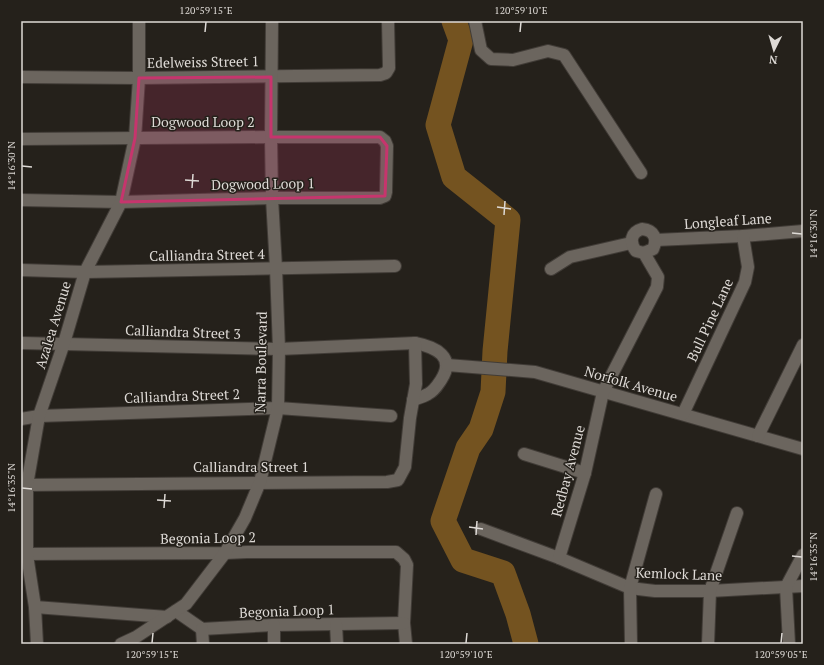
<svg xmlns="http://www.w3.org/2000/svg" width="824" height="665" viewBox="0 0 824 665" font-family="'PT Serif',serif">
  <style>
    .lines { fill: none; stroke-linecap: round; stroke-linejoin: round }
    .river { stroke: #745320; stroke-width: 25 }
    .minor-casing { stroke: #413c37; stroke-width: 14 }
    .minor { stroke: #6b655e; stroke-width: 12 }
    .marked { fill: #c6356d; fill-opacity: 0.2; stroke: #c6356d; stroke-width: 3; stroke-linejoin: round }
    .ticks { fill: none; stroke: #dedad6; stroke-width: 1.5 }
    .labels { text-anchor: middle; stroke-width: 3; stroke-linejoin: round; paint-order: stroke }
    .street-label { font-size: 14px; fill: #dedad6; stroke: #25211b }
    .neatline { fill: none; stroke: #dedad6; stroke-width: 1.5 }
    .ticks-label { font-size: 10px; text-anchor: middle; fill: #dedad6 }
  </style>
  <rect width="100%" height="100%" fill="#25211b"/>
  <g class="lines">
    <path class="river" d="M 454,21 L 461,40 L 438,125 L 454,177 L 508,220 L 495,351 L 493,392 L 481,429 L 468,448 L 443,521 L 463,560 L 503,573 L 518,614 L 526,644"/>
    <g class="minor-casing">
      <g id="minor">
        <path d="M 475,21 L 481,50 L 491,59 L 513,60 L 548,51 L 564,55 L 641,173"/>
        <path d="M 21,77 L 139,78 L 380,75 L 386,73 L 389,68 L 388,21"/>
        <path d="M 21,139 L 271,137 L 380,137 L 385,141 L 387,146 L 386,192 L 385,196 L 380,198 L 272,198 L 121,202 L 21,200"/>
        <path d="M 656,240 L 743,236 L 803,231"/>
        <path d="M 551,269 L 570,257 L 631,243"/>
        <path d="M 21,270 L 85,272 L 395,266"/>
        <path d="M 21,343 L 279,349 L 415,343 C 436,347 456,357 441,380 C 437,386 434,391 428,394 C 423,397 418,398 413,400"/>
        <path d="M 447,365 L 535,372 L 803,449"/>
        <path d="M 683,414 L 745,282 L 748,267 L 743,236"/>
        <path d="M 21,419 L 39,416 L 278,408 L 391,416"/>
        <path d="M 758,436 L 803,345"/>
        <path d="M 524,454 L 585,473"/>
        <path d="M 21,485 L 387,482 L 398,480 L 405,467 L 410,418 L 416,384 L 415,343"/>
        <path d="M 481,529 L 559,558 L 630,588 L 655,591 L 710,591 L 803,586"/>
        <path d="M 21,554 L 225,553 L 247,552 L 396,552 L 404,559 L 407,565 L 404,623 L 406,644"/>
        <path d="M 559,558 L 585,473 L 603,392 L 657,287 L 658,277 L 644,253 L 636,251 C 629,242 631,232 642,229 C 654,230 658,239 653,249 L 644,253"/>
        <path d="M 35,607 L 167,617"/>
        <path d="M 176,611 L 202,629 L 274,625 L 404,623"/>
        <path d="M 336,624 L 337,644"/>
        <path d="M 274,625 L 274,644"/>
        <path d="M 202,629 L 203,644"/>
        <path d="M 37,644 L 35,607 L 27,555 L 27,485 L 39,416 L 64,343 L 85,272 L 121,202 L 135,138 L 139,78 L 139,21"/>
        <path d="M 121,644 L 136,637 L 186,604 L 225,553 L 245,518 L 260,482 L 278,408 L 279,349 L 276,268 L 272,198 L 271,137 L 272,21"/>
        <path d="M 631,644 L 630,588 L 656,494"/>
        <path d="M 708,644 L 710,591 L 737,513"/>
        <path d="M 789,644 L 786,587 L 803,555"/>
      </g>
    </g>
    <use href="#minor" class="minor"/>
  </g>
  <path class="marked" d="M 271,77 L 271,137 L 380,137 L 387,146 L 385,196 L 121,202 L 135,138 L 139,78 Z"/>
  <path class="ticks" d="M 205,32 L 206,22M 520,32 L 521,22M 22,166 L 32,167M 185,180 L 199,181M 192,188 L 193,174M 497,207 L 511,209M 504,215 L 505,201M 792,233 L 802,234M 22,488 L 32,489M 157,500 L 171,501M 164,508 L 165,494M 469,527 L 483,529M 476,535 L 477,521M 792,556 L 802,557M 152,643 L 153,633M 466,643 L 467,633M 781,643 L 782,633"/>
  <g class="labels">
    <g class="street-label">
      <text transform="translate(203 62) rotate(-1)" y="5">Edelweiss Street 1</text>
      <text x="203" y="127">Dogwood Loop 2</text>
      <text transform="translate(263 184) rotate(-1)" y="5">Dogwood Loop 1</text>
      <text transform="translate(728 221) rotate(-4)" y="5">Longleaf Lane</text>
      <text transform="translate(207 255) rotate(-1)" y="5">Calliandra Street 4</text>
      <text transform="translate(710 320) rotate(-65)" y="5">Bull Pine Lane</text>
      <text transform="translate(53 325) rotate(-73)" y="5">Azalea Avenue</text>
      <text transform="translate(183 332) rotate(2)" y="5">Calliandra Street 3</text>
      <text transform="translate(261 362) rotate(-89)" y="5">Narra Boulevard</text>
      <text transform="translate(631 384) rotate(16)" y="5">Norfolk Avenue</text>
      <text transform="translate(182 396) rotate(-2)" y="5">Calliandra Street 2</text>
      <text x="251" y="472">Calliandra Street 1</text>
      <text transform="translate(568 471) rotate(-75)" y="5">Redbay Avenue</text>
      <text transform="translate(208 538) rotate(-1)" y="5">Begonia Loop 2</text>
      <text transform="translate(679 574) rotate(2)" y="5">Kemlock Lane</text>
      <text transform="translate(287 611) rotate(-2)" y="5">Begonia Loop 1</text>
    </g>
  </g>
  <rect width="824" height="665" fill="none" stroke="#25211b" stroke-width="44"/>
  <g transform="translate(774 50) rotate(185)" stroke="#25211b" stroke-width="3" paint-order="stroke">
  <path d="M0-3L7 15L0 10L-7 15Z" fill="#dedad6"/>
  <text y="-6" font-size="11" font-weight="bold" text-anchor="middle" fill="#dedad6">N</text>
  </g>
  <rect x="22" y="22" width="780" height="621" class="neatline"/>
  <g class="ticks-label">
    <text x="206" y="14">120°59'15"E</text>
    <text x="521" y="14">120°59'10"E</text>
    <text transform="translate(11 166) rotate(-90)" y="4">14°16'30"N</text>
    <text transform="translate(813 234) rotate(-90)" y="4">14°16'30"N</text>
    <text transform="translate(11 488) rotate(-90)" y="4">14°16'35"N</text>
    <text transform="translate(813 557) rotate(-90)" y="4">14°16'35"N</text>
    <text x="152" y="658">120°59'15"E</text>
    <text x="466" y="658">120°59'10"E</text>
    <text x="781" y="658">120°59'05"E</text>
  </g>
</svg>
